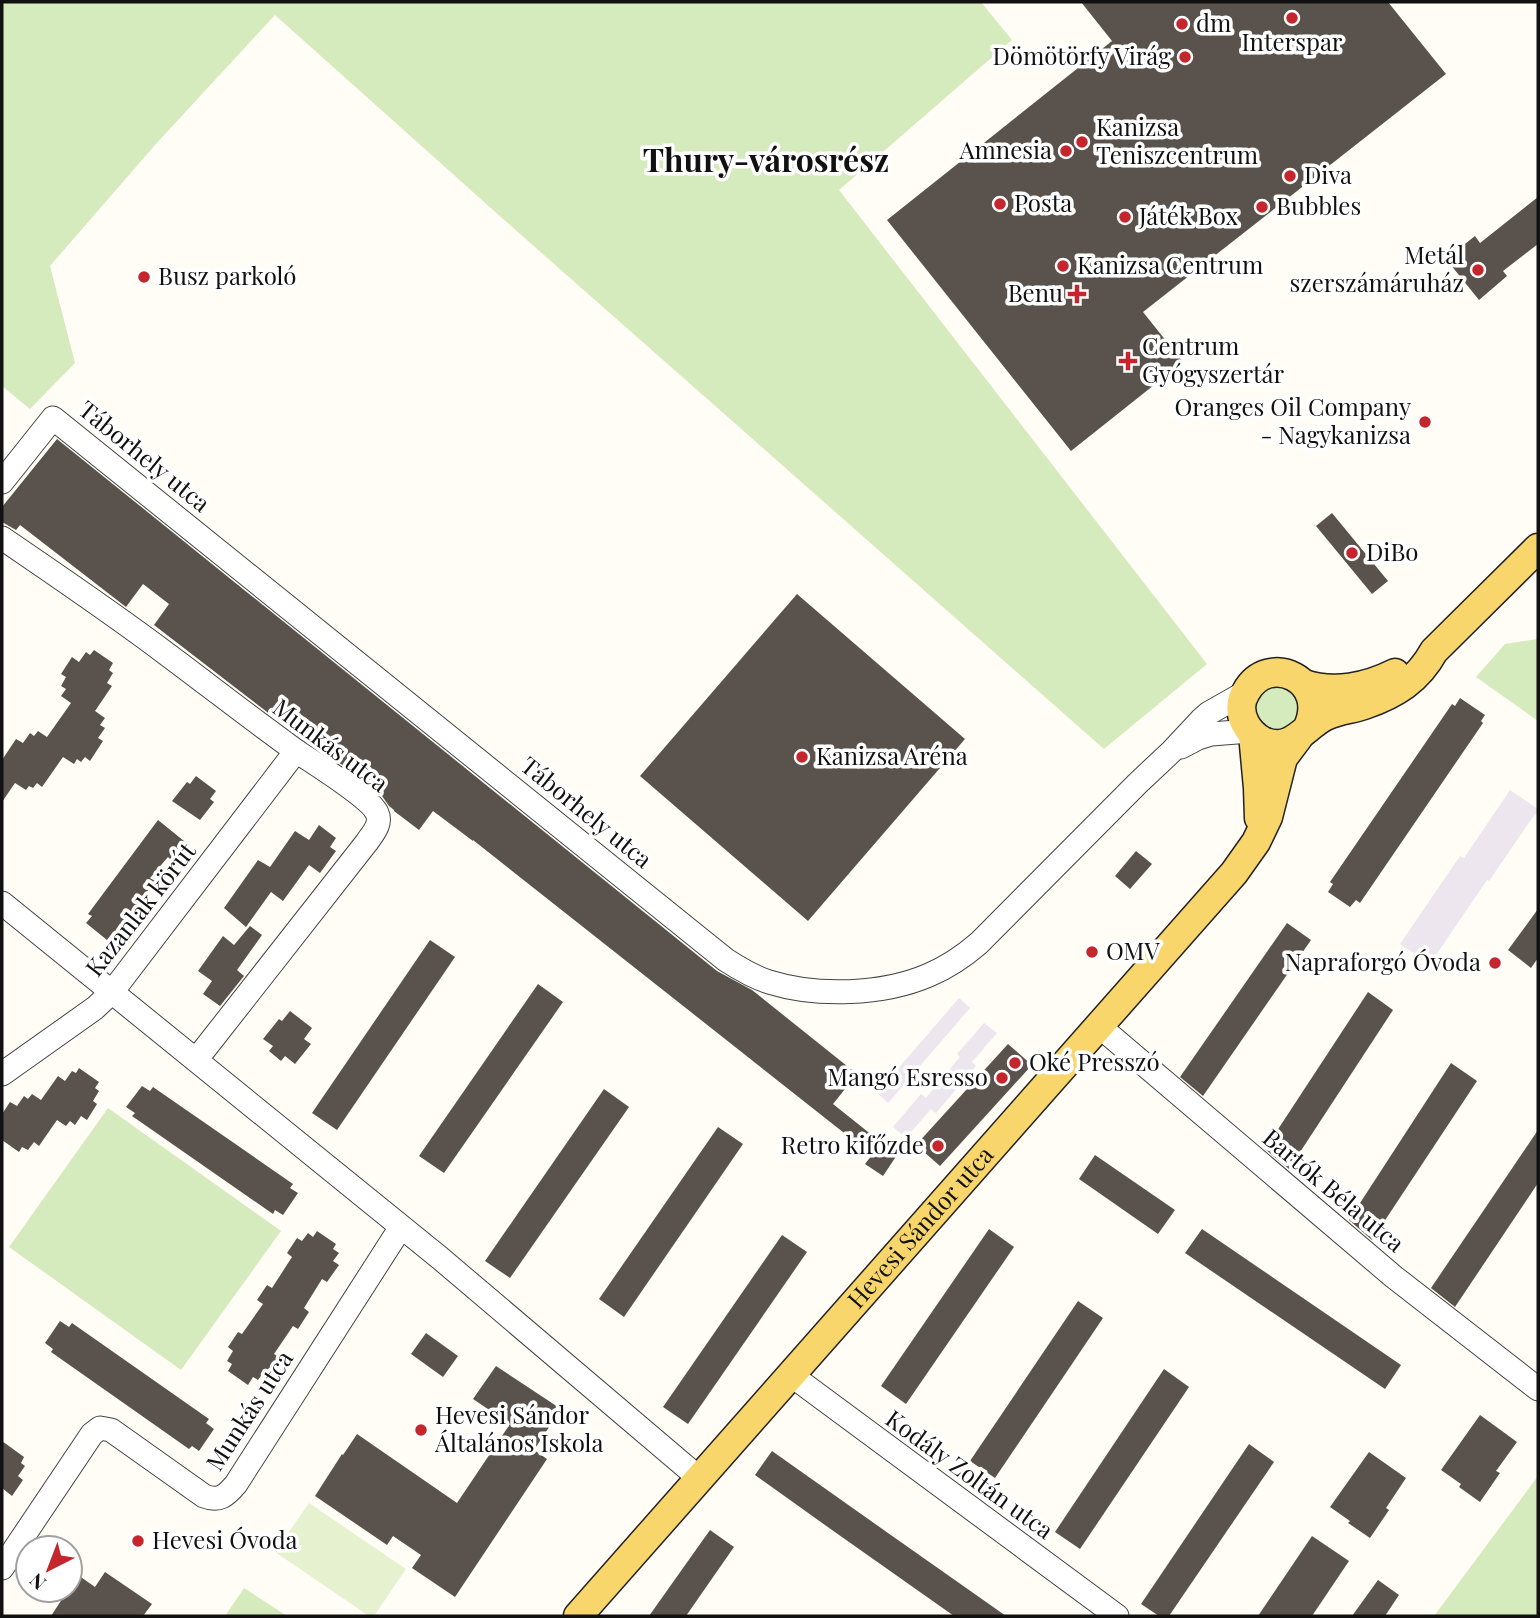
<svg xmlns="http://www.w3.org/2000/svg" width="1540" height="1618" viewBox="0 0 1540 1618" font-family="'Playfair Display',serif">
  <style>
    .industrial { fill: #eee6ef }
    .green { fill: #d5ebbd }
    .pitch { fill: #e6f2cf }
    .building { fill: #5a524d }
    .lines { fill: none; stroke-linecap: round; stroke-linejoin: round }
    .minor-casing { stroke: #444; stroke-width: 25 }
    .major-casing { stroke: #222; stroke-width: 31 }
    .minor { stroke: #fff; stroke-width: 23 }
    .major { stroke: #f9d66b; stroke-width: 28 }
    .poi-dot { fill: #c4262e; stroke: #fff; stroke-width: 2.5 }
    .labels { text-anchor: middle; stroke-width: 7; stroke-linejoin: round; paint-order: stroke }
    .poi-label { font-size: 24px; fill: #111; stroke: #fff; text-anchor: start }
    .street-label { font-size: 24px; fill: #111; stroke: #fff }
    .district-label { font-size: 32px; font-weight: bold; fill: #111; stroke: #fff }
  </style>
  <rect width="100%" height="100%" fill="#fffdf5"/>
  <g class="industrial">
    <path d="M 1510,790 L 1538,809 L 1538,813 L 1537,815 L 1535,814 L 1489,881 L 1487,880 L 1430,964 L 1400,944 L 1460,856 L 1464,858 Z"/>
    <path d="M 959,998 L 970,1008 L 888,1103 L 877,1093 Z"/>
    <path d="M 984,1023 L 997,1033 L 972,1062 L 976,1066 L 936,1113 L 931,1109 L 906,1138 L 893,1127 L 921,1094 L 926,1098 L 960,1057 L 957,1054 Z"/>
  </g>
  <g class="green">
    <path d="M 2,2 L 981,2 L 1012,40 L 839,190 L 1207,664 L 1104,749 L 502,218 L 275,15 L 155,145 L 50,266 L 75,363 L 30,409 L 2,386 Z"/>
    <path d="M 1538,639 L 1538,721 L 1476,677 L 1505,644 Z"/>
    <circle cx="1277" cy="708" r="22"/>
    <path d="M 108,1108 L 281,1231 L 181,1370 L 9,1247 Z"/>
    <path d="M 1538,1476 L 1538,1616 L 1434,1616 Z"/>
    <path d="M 244,1588 L 287,1616 L 225,1616 Z"/>
  </g>
  <path class="pitch" d="M 309,1503 L 406,1569 L 374,1616 L 369,1616 L 275,1552 Z"/>
  <g class="building">
    <path d="M 1081,2 L 1388,2 L 1446,74 L 1143,312 L 1183,362 L 1071,451 L 887,220 L 1112,41 Z"/>
    <path d="M 1538,197 L 1538,244 L 1503,271 L 1507,276 L 1479,300 L 1446,259 L 1475,236 L 1480,243 Z"/>
    <path d="M 57,439 L 717,971 L 752,990 L 857,1074 L 833,1104 L 897,1155 L 883,1176 L 865,1164 L 872,1155 L 473,840 L 473,841 L 433,811 L 419,830 L 394,811 L 394,810 L 389,806 L 382,796 L 360,777 L 284,725 L 154,625 L 169,604 L 143,584 L 126,607 L 20,525 L 16,530 L 2,522 L 2,507 Z"/>
    <path d="M 1332,513 L 1388,581 L 1372,594 L 1316,526 Z"/>
    <path d="M 797,594 L 965,739 L 808,921 L 640,776 Z"/>
    <path d="M 94,650 L 113,663 L 109,670 L 113,673 L 107,683 L 112,686 L 95,711 L 105,718 L 100,725 L 105,728 L 98,738 L 103,741 L 90,761 L 85,757 L 81,762 L 77,759 L 74,764 L 63,757 L 42,787 L 37,783 L 33,788 L 29,786 L 26,790 L 15,783 L 2,802 L 2,760 L 16,739 L 23,743 L 30,733 L 34,736 L 38,731 L 47,737 L 71,703 L 61,696 L 66,689 L 61,686 L 66,677 L 61,674 L 72,657 L 79,662 L 86,652 L 90,655 Z"/>
    <path d="M 1460,698 L 1485,715 L 1481,721 L 1483,723 L 1360,903 L 1356,900 L 1350,907 L 1328,892 L 1333,884 L 1330,882 L 1452,704 L 1455,706 Z"/>
    <path d="M 196,776 L 216,791 L 210,799 L 214,802 L 200,820 L 172,801 L 187,782 L 190,784 Z"/>
    <path d="M 158,820 L 184,841 L 170,859 L 168,857 L 150,878 L 155,881 L 115,934 L 113,932 L 107,940 L 86,923 L 92,916 L 88,914 Z"/>
    <path d="M 319,825 L 336,838 L 330,847 L 336,851 L 320,873 L 309,865 L 283,901 L 271,892 L 246,927 L 224,908 L 258,860 L 270,867 L 295,831 L 309,840 Z"/>
    <path d="M 1136,851 L 1152,864 L 1130,889 L 1115,876 Z"/>
    <path d="M 1538,909 L 1538,958 L 1531,968 L 1508,950 Z"/>
    <path d="M 1287,923 L 1311,940 L 1203,1096 L 1180,1077 Z"/>
    <path d="M 250,926 L 262,935 L 237,970 L 244,976 L 220,1006 L 203,994 L 212,981 L 198,971 L 223,936 L 234,945 Z"/>
    <path d="M 430,940 L 455,957 L 337,1130 L 312,1113 Z"/>
    <path d="M 538,984 L 563,1002 L 444,1173 L 419,1156 Z"/>
    <path d="M 1368,992 L 1393,1010 L 1289,1169 L 1265,1149 Z"/>
    <path d="M 290,1011 L 312,1028 L 304,1039 L 311,1044 L 295,1064 L 285,1056 L 281,1061 L 269,1051 L 273,1046 L 263,1039 L 279,1019 L 282,1021 Z"/>
    <path d="M 1008,1044 L 1032,1065 L 940,1166 L 916,1145 Z"/>
    <path d="M 1451,1063 L 1477,1081 L 1372,1240 L 1349,1220 Z"/>
    <path d="M 79,1068 L 99,1082 L 95,1088 L 99,1091 L 93,1101 L 97,1104 L 87,1120 L 81,1116 L 75,1125 L 70,1121 L 66,1126 L 57,1120 L 39,1146 L 34,1142 L 28,1150 L 22,1147 L 19,1152 L 2,1140 L 2,1114 L 10,1102 L 17,1106 L 24,1096 L 28,1099 L 32,1094 L 41,1100 L 58,1076 L 65,1081 L 72,1071 L 76,1073 Z"/>
    <path d="M 142,1086 L 150,1091 L 153,1087 L 293,1184 L 290,1188 L 298,1193 L 283,1215 L 275,1210 L 273,1214 L 132,1116 L 135,1113 L 126,1107 Z"/>
    <path d="M 604,1089 L 629,1107 L 510,1278 L 485,1261 Z"/>
    <path d="M 718,1127 L 743,1144 L 624,1317 L 599,1299 Z"/>
    <path d="M 1538,1130 L 1538,1183 L 1455,1307 L 1431,1288 Z"/>
    <path d="M 1095,1155 L 1175,1210 L 1158,1234 L 1079,1179 Z"/>
    <path d="M 989,1229 L 1014,1247 L 906,1404 L 881,1386 Z"/>
    <path d="M 1202,1229 L 1401,1365 L 1385,1389 L 1185,1253 Z"/>
    <path d="M 317,1231 L 336,1244 L 333,1249 L 339,1253 L 333,1261 L 339,1265 L 327,1282 L 322,1279 L 304,1308 L 309,1312 L 298,1329 L 293,1326 L 274,1354 L 280,1358 L 268,1376 L 263,1373 L 258,1380 L 253,1377 L 248,1385 L 228,1371 L 232,1364 L 227,1361 L 233,1351 L 228,1347 L 238,1332 L 242,1334 L 263,1304 L 257,1300 L 267,1285 L 272,1288 L 292,1257 L 287,1253 L 297,1238 L 302,1241 L 308,1233 L 313,1237 Z"/>
    <path d="M 782,1235 L 807,1252 L 688,1424 L 663,1407 Z"/>
    <path d="M 1078,1301 L 1103,1318 L 995,1478 L 970,1461 Z"/>
    <path d="M 60,1321 L 69,1327 L 72,1323 L 209,1419 L 206,1423 L 214,1429 L 199,1451 L 192,1446 L 189,1449 L 51,1352 L 53,1349 L 45,1343 Z"/>
    <path d="M 426,1333 L 458,1356 L 443,1377 L 411,1354 Z"/>
    <path d="M 496,1366 L 561,1409 L 534,1450 L 547,1459 L 455,1597 L 412,1568 L 421,1555 L 393,1536 L 387,1545 L 315,1496 L 342,1454 L 343,1455 L 357,1434 L 457,1503 L 510,1424 L 473,1399 Z"/>
    <path d="M 1164,1369 L 1189,1387 L 1080,1549 L 1055,1532 Z"/>
    <path d="M 1480,1415 L 1517,1442 L 1496,1471 L 1500,1473 L 1480,1502 L 1459,1487 L 1461,1484 L 1441,1470 Z"/>
    <path d="M 2,1441 L 24,1457 L 21,1463 L 25,1466 L 18,1476 L 23,1480 L 12,1496 L 2,1488 Z"/>
    <path d="M 1249,1444 L 1274,1462 L 1169,1616 L 1159,1616 L 1141,1604 Z"/>
    <path d="M 772,1451 L 888,1533 L 1006,1616 L 954,1616 L 832,1530 L 755,1475 Z"/>
    <path d="M 1369,1452 L 1406,1478 L 1386,1508 L 1389,1510 L 1370,1538 L 1348,1523 L 1350,1521 L 1330,1507 Z"/>
    <path d="M 710,1530 L 734,1547 L 686,1616 L 649,1616 Z"/>
    <path d="M 1312,1536 L 1349,1561 L 1312,1616 L 1258,1616 Z"/>
    <path d="M 105,1572 L 152,1604 L 143,1616 L 51,1616 L 68,1590 L 70,1590 L 70,1587 L 78,1575 L 95,1587 Z"/>
    <path d="M 1378,1580 L 1399,1595 L 1385,1616 L 1352,1616 Z"/>
  </g>
  <g class="lines">
    <g class="minor-casing">
      <g id="minor">
        <path d="M 2,482 L 53,418 L 726,960 C 740,969 753,977 769,982 C 817,997 883,995 929,975 C 948,967 964,956 979,943 L 1137,784 L 1172,751 L 1201,720 L 1209,713 L 1246,692"/>
        <path d="M 2,538 C 56,575 111,612 164,652 C 207,684 249,717 292,748 C 310,761 369,796 377,813 C 382,824 373,833 367,842 L 196,1060"/>
        <path d="M 1181,747 L 1198,738 L 1211,734 L 1250,731"/>
        <path d="M 2,903 L 440,1258 L 699,1478"/>
        <path d="M 1099,1026 L 1394,1277 L 1538,1389"/>
        <path d="M 2,1074 L 95,1008 L 112,992 L 296,751"/>
        <path d="M 791,1375 L 1117,1616"/>
        <path d="M 2,1568 L 92,1434 L 100,1428 L 111,1430 L 204,1496 C 219,1502 226,1496 236,1484 L 401,1227"/>
      </g>
    </g>
    <g class="major-casing">
      <g id="major">
        <path d="M 1304,684 C 1334,694 1367,687 1395,673"/>
        <path d="M 1307,729 C 1331,680 1268,651 1246,692 C 1240,701 1240,713 1245,723 C 1249,731 1255,737 1263,741 C 1293,754 1305,724 1328,715 C 1340,710 1353,709 1364,705 C 1396,694 1418,680 1434,651 L 1538,548"/>
        <path d="M 1253,734 L 1258,788 L 1259,818"/>
        <path id="s1" d="M 578,1616 L 1234,873 L 1256,842 L 1268,817 L 1283,758 L 1298,738"/>
      </g>
    </g>
    <use href="#minor" class="minor"/>
    <use href="#major" class="major"/>
  </g>
  <g class="poi-dot">
    <circle cx="1292" cy="18" r="7"/>
    <circle cx="1182" cy="24" r="7"/>
    <circle cx="1185" cy="57" r="7"/>
    <circle cx="1082" cy="142" r="7"/>
    <circle cx="1066" cy="151" r="7"/>
    <circle cx="1290" cy="176" r="7"/>
    <circle cx="1000" cy="204" r="7"/>
    <circle cx="1262" cy="207" r="7"/>
    <circle cx="1125" cy="217" r="7"/>
    <circle cx="1063" cy="266" r="7"/>
    <circle cx="1478" cy="270" r="7"/>
    <circle cx="144" cy="277" r="7"/>
    <path d="M1073.5 283.5h7v7h7v7h-7v7h-7v-7h-7v-7h7z"/>
    <path d="M1124.5 350.5h7v7h7v7h-7v7h-7v-7h-7v-7h7z"/>
    <circle cx="1425" cy="422" r="7"/>
    <circle cx="1352" cy="553" r="7"/>
    <circle cx="802" cy="757" r="7"/>
    <circle cx="1092" cy="952" r="7"/>
    <circle cx="1495" cy="963" r="7"/>
    <circle cx="1015" cy="1063" r="7"/>
    <circle cx="1002" cy="1078" r="7"/>
    <circle cx="938" cy="1146" r="7"/>
    <circle cx="421" cy="1430" r="7"/>
    <circle cx="138" cy="1541" r="7"/>
  </g>
  <g class="labels">
    <g class="poi-label">
      <text x="1196" y="32">dm</text>
      <text x="1292" y="51" text-anchor="middle">Interspar</text>
      <text x="1171" y="65" text-anchor="end">Dömötörfy Virág</text>
      <text x="1096" y="136">Kanizsa<tspan x="1096" dy="28">Teniszcentrum</tspan></text>
      <text x="1052" y="159" text-anchor="end">Amnesia</text>
      <text x="1304" y="184">Diva</text>
      <text x="1014" y="212">Posta</text>
      <text x="1276" y="215">Bubbles</text>
      <text x="1139" y="225">Játék Box</text>
      <text x="1464" y="264" text-anchor="end">Metál<tspan x="1464" dy="28">szerszámáruház</tspan></text>
      <text x="1077" y="274">Kanizsa Centrum</text>
      <text x="158" y="285">Busz parkoló</text>
      <text x="1063" y="302" text-anchor="end">Benu</text>
      <text x="1142" y="355">Centrum<tspan x="1142" dy="28">Gyógyszertár</tspan></text>
      <text x="1411" y="416" text-anchor="end">Oranges Oil Company<tspan x="1411" dy="28">- Nagykanizsa</tspan></text>
      <text x="1366" y="561">DiBo</text>
      <text x="816" y="765">Kanizsa Aréna</text>
      <text x="1106" y="960">OMV</text>
      <text x="1481" y="971" text-anchor="end">Napraforgó Óvoda</text>
      <text x="1029" y="1071">Oké Presszó</text>
      <text x="988" y="1086" text-anchor="end">Mangó Esresso</text>
      <text x="924" y="1154" text-anchor="end">Retro kifőzde</text>
      <text x="435" y="1424">Hevesi Sándor<tspan x="435" dy="28">Általános Iskola</tspan></text>
      <text x="152" y="1549">Hevesi Óvoda</text>
    </g>
    <g class="street-label">
      <text transform="translate(144 457) rotate(39)" y="8">Táborhely utca</text>
      <text transform="translate(330 746) rotate(37)" y="8">Munkás utca</text>
      <text transform="translate(586 813) rotate(39)" y="8">Táborhely utca</text>
      <text transform="translate(141 910) rotate(-52)" y="8">Kazanlak körút</text>
      <text transform="translate(1333 1191) rotate(40)" y="8">Bartók Béla utca</text>
      <text dy="8" stroke="none"><textPath href="#s1" startOffset="518">Hevesi Sándor utca</textPath></text>
      <text transform="translate(250 1411) rotate(-57)" y="8">Munkás utca</text>
      <text transform="translate(969 1475) rotate(36)" y="8">Kodály Zoltán utca</text>
    </g>
    <g class="district-label">
      <text x="766" y="172">Thury-városrész</text>
    </g>
  </g>
  <rect width="1540" height="1618" fill="none" stroke="#111111" stroke-width="7"/>
  <g transform="translate(49 1569) rotate(222)"><circle r="33" fill="#ffffff" stroke="#a0a0a0" stroke-width="2"/>
  <path d="M0-5L12 26L0 18L-12 26Z" fill="#c4262e"/>
  <text y="-10" font-size="19" font-weight="bold" text-anchor="middle" fill="#111111">N</text>
  </g>
</svg>
